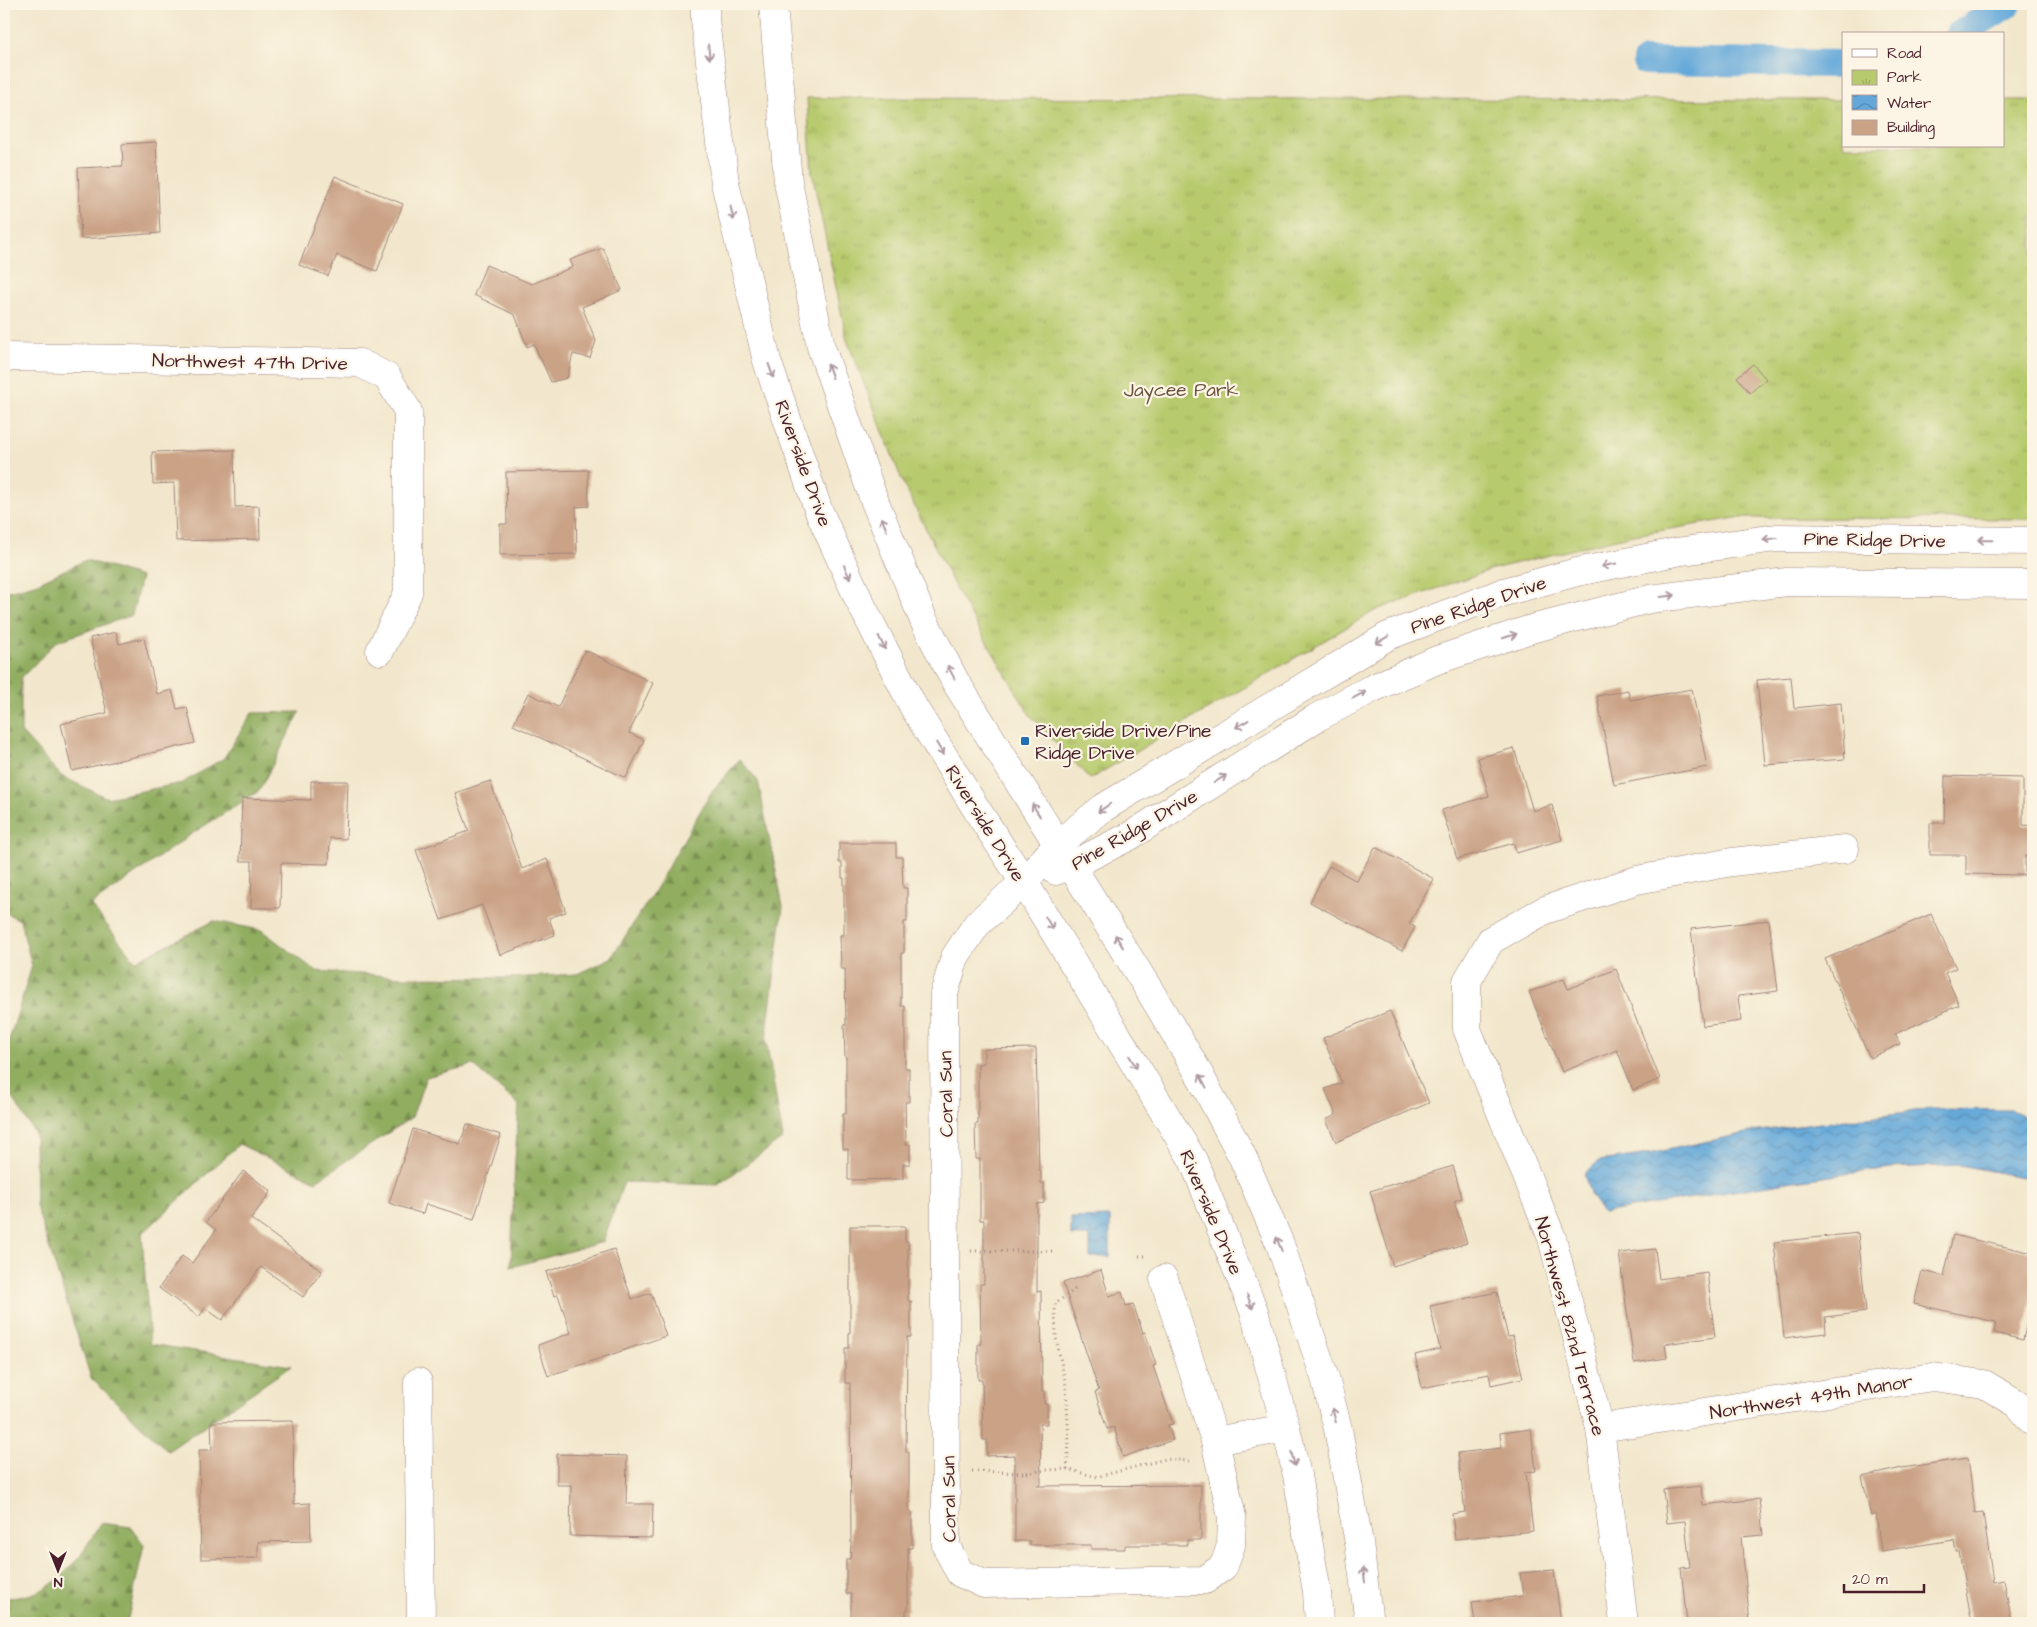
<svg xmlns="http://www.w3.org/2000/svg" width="2037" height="1627" viewBox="0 0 2037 1627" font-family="'Architects Daughter',sans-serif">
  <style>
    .forest { fill: url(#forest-firs); stroke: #6e6646 }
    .park { fill: url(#park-tufts); stroke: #80744c }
    .water { fill: url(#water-waves); stroke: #576482 }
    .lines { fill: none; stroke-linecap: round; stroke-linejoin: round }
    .canal { stroke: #64a8d9; stroke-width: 28 }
    .building { fill: #caa387 }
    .minor-casing { stroke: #9e837c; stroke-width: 29 }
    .path { stroke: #9e837c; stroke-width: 3; stroke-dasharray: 1 4; stroke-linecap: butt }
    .minor { stroke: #fff; stroke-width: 28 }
    .oneway { stroke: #ae9aa0 }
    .poi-dot { fill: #1f6fb2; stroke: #fcf5e5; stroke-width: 2 }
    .labels { text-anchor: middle; stroke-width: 4.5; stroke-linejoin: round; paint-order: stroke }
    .street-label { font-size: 19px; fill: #4a1f2b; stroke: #fcf5e5 }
    .park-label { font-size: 19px; fill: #6b523f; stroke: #fcf5e5 }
    .poi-label { font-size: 19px; fill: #4a1f2b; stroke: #fcf5e5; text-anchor: start }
  </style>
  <defs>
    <pattern id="forest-firs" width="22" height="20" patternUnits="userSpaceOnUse" patternTransform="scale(1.25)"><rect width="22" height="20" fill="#91ae60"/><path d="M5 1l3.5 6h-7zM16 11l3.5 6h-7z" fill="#788d4f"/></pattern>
    <pattern id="park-tufts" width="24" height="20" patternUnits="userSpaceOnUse" patternTransform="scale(1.25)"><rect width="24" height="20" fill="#b7ca6d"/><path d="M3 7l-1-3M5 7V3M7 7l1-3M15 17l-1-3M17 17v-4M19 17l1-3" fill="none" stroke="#9fad5f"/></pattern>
    <pattern id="water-waves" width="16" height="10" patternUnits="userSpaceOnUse" patternTransform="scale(1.25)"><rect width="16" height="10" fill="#64a8d9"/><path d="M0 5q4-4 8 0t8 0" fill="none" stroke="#5488b0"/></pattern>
  </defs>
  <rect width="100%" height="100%" fill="#fcf5e5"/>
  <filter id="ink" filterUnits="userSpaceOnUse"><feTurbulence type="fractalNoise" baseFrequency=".02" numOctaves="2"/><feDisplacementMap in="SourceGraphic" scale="10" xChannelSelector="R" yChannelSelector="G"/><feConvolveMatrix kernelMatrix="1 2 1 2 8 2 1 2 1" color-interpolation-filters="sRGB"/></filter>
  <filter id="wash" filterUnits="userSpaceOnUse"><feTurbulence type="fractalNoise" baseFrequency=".0096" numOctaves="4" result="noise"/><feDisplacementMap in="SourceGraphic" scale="20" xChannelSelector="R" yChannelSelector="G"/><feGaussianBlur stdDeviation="1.12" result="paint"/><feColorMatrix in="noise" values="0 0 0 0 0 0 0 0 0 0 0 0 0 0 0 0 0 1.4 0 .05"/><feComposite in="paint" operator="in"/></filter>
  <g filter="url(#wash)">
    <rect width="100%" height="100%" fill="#f2e7cc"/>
    <g class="forest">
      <path d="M 86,560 L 141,577 L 132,615 L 56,642 L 21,678 L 21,732 L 61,776 L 107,798 L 182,783 L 224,758 L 252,713 L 300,712 L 259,791 L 193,833 L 91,905 L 135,961 L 214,921 L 261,930 L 316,971 L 404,977 L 511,978 L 577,974 L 611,958 L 650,898 L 712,791 L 740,759 L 758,781 L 783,907 L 766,1040 L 783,1138 L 718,1185 L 624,1182 L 603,1242 L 511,1267 L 515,1160 L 519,1105 L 473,1065 L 426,1077 L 412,1117 L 316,1181 L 239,1144 L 142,1234 L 150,1344 L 291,1366 L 168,1451 L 91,1378 L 36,1206 L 35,1134 L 4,1083 L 4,1057 L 32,966 L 20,920 L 4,912 L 4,592 L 35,584 Z"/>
      <path d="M 101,1523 L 131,1527 L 144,1545 L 127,1623 L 4,1623 L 4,1598 C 55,1598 76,1563 101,1523 Z"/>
    </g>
    <path class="park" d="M 807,98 L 1843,100 L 1843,146 L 2003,146 L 2003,100 L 2033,100 L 2033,519 L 1736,518 L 1628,536 L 1493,569 L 1376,610 L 1090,779 L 1030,715 L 960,597 L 903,483 L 847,340 L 812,173 Z"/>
    <g class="water">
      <path d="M 1930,1109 L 2011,1110 L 2033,1120 L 2033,1179 L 1959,1165 L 1891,1168 L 1787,1182 L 1603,1213 L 1591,1196 L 1584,1174 L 1599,1161 L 1648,1154 L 1751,1132 Z"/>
      <path d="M 1110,1217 L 1110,1257 L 1090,1257 L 1090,1236 L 1071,1236 L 1071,1218 Z"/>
    </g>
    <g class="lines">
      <g class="canal">
        <path d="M 1960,34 L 2008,4"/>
        <path d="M 1646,61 L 1843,64"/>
      </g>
    </g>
    <g id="blocks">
      <g class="building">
        <path d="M 156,142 L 160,233 L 81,239 L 78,168 L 123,166 L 122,144 Z"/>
        <path d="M 335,176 L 403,204 L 377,271 L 337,255 L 328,276 L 299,265 Z"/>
        <path d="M 603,248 L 622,290 L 582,307 L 596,341 L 590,358 L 573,354 L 567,378 L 551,382 L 534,344 L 527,347 L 515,315 L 474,295 L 486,265 L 532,284 L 573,267 L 570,260 Z"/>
        <path d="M 1753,364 L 1766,379 L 1750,393 L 1737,377 Z"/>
        <path d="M 234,450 L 235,507 L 259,506 L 260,539 L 176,541 L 174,483 L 153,484 L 152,452 Z"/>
        <path d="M 588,470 L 589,506 L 576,507 L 577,554 L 500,555 L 500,524 L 507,524 L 506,472 Z"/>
        <path d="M 116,632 L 119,644 L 144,638 L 157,694 L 172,690 L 177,709 L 187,707 L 195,743 L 72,771 L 61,724 L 107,713 L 90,638 Z"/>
        <path d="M 585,650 L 653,683 L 629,733 L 644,740 L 626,778 L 513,725 L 528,693 L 558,707 Z"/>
        <path d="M 1791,677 L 1794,708 L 1841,703 L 1845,759 L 1765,765 L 1757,680 Z"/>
        <path d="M 1692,689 L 1707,767 L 1614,785 L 1597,696 L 1628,690 L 1630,700 Z"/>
        <path d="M 1514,748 L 1533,811 L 1552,805 L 1562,840 L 1516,853 L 1514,843 L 1457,859 L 1442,810 L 1489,796 L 1478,758 Z"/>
        <path d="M 1945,776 L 2023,778 L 2023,825 L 2033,826 L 2033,856 L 2025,856 L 2025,875 L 1966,874 L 1966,855 L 1930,855 L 1930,823 L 1944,823 Z"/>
        <path d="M 311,781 L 348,781 L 346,839 L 330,838 L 329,864 L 281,863 L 280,908 L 251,908 L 252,861 L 240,861 L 242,798 L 311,800 Z"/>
        <path d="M 490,781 L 522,869 L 547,859 L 566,912 L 549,918 L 555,935 L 500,955 L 482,905 L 441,920 L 416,850 L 469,831 L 455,793 Z"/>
        <path d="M 839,843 L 896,843 L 896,857 L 902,857 L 903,888 L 907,888 L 907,922 L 904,922 L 904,953 L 901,953 L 901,1006 L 905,1006 L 905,1068 L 909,1068 L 909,1102 L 905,1102 L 906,1144 L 910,1144 L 910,1164 L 903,1164 L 903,1179 L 848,1180 L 848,1149 L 843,1149 L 843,1114 L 846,1114 L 846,1057 L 845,1057 L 844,1025 L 846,1025 L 845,969 L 841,969 L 840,935 L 844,935 L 844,878 L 842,878 L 842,863 L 839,863 Z"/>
        <path d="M 1375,847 L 1434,879 L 1409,924 L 1415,927 L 1402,951 L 1310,902 L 1329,866 L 1357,881 Z"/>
        <path d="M 1931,914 L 1956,968 L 1945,973 L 1959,1005 L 1895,1034 L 1900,1044 L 1870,1058 L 1825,959 Z"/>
        <path d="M 1769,920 L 1778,991 L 1738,996 L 1741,1021 L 1703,1026 L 1691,929 Z"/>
        <path d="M 1616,969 L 1660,1079 L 1633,1090 L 1617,1050 L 1562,1072 L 1529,992 L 1564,979 L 1568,989 Z"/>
        <path d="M 1390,1011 L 1429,1103 L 1336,1142 L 1326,1120 L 1336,1115 L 1325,1089 L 1342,1083 L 1323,1038 Z"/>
        <path d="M 1036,1048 L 1039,1170 L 1041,1170 L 1041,1183 L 1044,1183 L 1044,1203 L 1037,1204 L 1037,1292 L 1041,1291 L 1042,1391 L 1044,1391 L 1044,1404 L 1047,1404 L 1047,1424 L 1040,1424 L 1041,1484 L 1037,1486 L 1201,1485 L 1201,1540 L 1187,1540 L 1187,1545 L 1125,1545 L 1125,1549 L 1091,1549 L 1091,1545 L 1030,1545 L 1030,1541 L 1015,1541 L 1015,1455 L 987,1456 L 987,1440 L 983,1440 L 982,1380 L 978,1380 L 978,1344 L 981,1344 L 980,1284 L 984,1284 L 984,1220 L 980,1220 L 980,1159 L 976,1159 L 975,1124 L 978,1124 L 978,1064 L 984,1063 L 984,1049 Z"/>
        <path d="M 467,1124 L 501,1135 L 474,1219 L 426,1204 L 423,1214 L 389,1203 L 413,1129 L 460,1144 Z"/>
        <path d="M 1453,1166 L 1462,1198 L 1454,1201 L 1467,1243 L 1393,1266 L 1370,1191 Z"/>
        <path d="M 243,1171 L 271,1191 L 251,1219 L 322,1271 L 303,1297 L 261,1267 L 222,1320 L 205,1308 L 199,1317 L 159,1288 L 182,1256 L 192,1263 L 216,1230 L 206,1222 Z"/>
        <path d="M 850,1226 L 905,1226 L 905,1241 L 908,1241 L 908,1301 L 911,1301 L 911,1337 L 907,1337 L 906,1452 L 909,1452 L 909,1512 L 912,1512 L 912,1548 L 908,1548 L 908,1610 L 906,1610 L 906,1623 L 851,1623 L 851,1594 L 846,1594 L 846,1559 L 850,1559 L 851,1545 L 850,1383 L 845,1383 L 845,1348 L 849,1348 L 849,1333 L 850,1333 Z"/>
        <path d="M 1858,1233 L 1866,1312 L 1825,1317 L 1826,1333 L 1784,1338 L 1774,1242 Z"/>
        <path d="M 1953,1235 L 2033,1253 L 2033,1294 L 2023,1340 L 1994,1333 L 1996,1322 L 1914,1304 L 1922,1271 L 1944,1276 Z"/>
        <path d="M 614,1249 L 632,1299 L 651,1293 L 666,1336 L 548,1376 L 538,1345 L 571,1333 L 558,1295 L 554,1296 L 546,1272 Z"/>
        <path d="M 1655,1249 L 1659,1279 L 1707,1272 L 1715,1337 L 1665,1344 L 1667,1358 L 1634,1363 L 1619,1253 Z"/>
        <path d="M 1101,1270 L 1109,1296 L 1122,1292 L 1126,1306 L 1133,1304 L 1143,1333 L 1145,1332 L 1156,1365 L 1153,1366 L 1173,1424 L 1168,1425 L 1173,1440 L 1123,1457 L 1114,1427 L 1107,1429 L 1095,1392 L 1099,1391 L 1063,1283 Z"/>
        <path d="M 1497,1292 L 1508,1337 L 1513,1336 L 1523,1378 L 1491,1385 L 1489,1374 L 1422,1388 L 1415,1355 L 1440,1349 L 1430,1306 Z"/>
        <path d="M 293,1421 L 294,1504 L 310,1503 L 311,1541 L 258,1542 L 258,1558 L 201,1559 L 199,1450 L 212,1450 L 211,1422 Z"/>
        <path d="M 1531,1429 L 1536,1471 L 1526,1472 L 1533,1531 L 1455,1539 L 1452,1514 L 1465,1512 L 1458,1453 L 1501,1448 L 1500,1433 Z"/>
        <path d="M 557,1454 L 627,1456 L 626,1504 L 653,1504 L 652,1538 L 570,1536 L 571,1485 L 557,1485 Z"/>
        <path d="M 1968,1458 L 1975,1513 L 1983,1512 L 1993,1582 L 2004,1580 L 2012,1623 L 1972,1623 L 1959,1552 L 1956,1552 L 1954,1540 L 1881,1551 L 1876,1514 L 1871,1516 L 1862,1477 L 1902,1468 Z"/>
        <path d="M 1701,1486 L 1703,1505 L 1759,1499 L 1763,1535 L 1741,1537 L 1750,1623 L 1687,1623 L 1681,1568 L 1690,1567 L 1685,1521 L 1667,1523 L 1663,1490 Z"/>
        <path d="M 1554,1570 L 1561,1623 L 1475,1623 L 1472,1602 L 1523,1596 L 1520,1573 Z"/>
      </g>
    </g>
  </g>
  <g filter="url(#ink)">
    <use href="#blocks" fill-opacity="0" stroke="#9e837c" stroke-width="1"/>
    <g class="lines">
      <g class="minor-casing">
        <g id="minor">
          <path d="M 705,4 L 705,20 L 725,183 L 767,361 L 818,509 L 859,600 L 914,708 L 977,810 L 1024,882 L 1193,1160 L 1254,1311 L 1286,1428 L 1297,1475 L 1317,1592 L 1319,1623"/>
          <path d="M 773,4 L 788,182 L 821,347 L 873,497 L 924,621 L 955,681 L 1148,988 L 1197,1070 L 1243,1158 L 1280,1244 L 1325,1378 L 1338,1429 L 1359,1543 L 1369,1623"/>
          <path d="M 4,357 L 360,363 L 387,377 L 408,411 L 408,593 L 380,651"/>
          <path d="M 1056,871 L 1072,865 L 1130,836 L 1316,718 L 1371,689 L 1437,660 L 1531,629 L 1650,599 L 1787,582 L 2033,584"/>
          <path d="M 1164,1279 L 1215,1441 L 1232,1517 L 1231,1545 L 1224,1566 L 1205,1580 L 984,1584 L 960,1573 L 946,1546 L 944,994 L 955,957 L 977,924 L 1024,882 L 1058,844 L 1103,808 L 1388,636 L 1504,592 L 1577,572 L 1676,552 L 1776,538 L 2033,541"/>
          <path d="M 418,1382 L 421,1623"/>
          <path d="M 1600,1428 L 1933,1377 L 1984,1384 L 2018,1404 L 2033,1422"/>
          <path d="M 1215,1441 L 1286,1428"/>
          <path d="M 1624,1623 L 1600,1428 L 1552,1238 L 1467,1029 L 1467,981 L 1491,940 L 1545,910 L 1637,880 L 1732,862 L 1845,849"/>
        </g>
      </g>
      <g class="path">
        <path d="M 971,1251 L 1053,1251"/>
        <path d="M 1139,1256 L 1148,1256"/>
        <path d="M 1067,1469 L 1069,1443 L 1066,1385 L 1056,1338 L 1055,1304 L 1078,1287"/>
        <path d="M 972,1471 L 1025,1473 L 1046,1470 L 1067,1469 L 1097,1477 L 1165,1459 L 1191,1461"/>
      </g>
      <use href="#minor" class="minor"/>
    </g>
    <defs><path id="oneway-shaft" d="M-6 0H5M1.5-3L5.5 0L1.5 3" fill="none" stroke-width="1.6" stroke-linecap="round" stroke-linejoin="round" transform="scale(1.25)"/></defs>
    <g class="oneway">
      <use href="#oneway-shaft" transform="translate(709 52) rotate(83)"/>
      <use href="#oneway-shaft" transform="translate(732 213) rotate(77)"/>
      <use href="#oneway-shaft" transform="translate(771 371) rotate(71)"/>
      <use href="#oneway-shaft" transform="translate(830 371) rotate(-109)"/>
      <use href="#oneway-shaft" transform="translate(884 524) rotate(-112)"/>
      <use href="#oneway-shaft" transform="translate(1770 539) rotate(173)"/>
      <use href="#oneway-shaft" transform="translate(1985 540) rotate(-179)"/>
      <use href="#oneway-shaft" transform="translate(1609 565) rotate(169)"/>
      <use href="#oneway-shaft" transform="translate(847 572) rotate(66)"/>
      <use href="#oneway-shaft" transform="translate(1668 596) rotate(-7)"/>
      <use href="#oneway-shaft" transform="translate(1510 636) rotate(-18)"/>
      <use href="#oneway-shaft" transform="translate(1382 640) rotate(149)"/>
      <use href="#oneway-shaft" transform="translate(882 643) rotate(63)"/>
      <use href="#oneway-shaft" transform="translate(951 672) rotate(-118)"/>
      <use href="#oneway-shaft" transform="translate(1359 695) rotate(-28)"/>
      <use href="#oneway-shaft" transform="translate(1242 724) rotate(149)"/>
      <use href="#oneway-shaft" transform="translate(940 749) rotate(59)"/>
      <use href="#oneway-shaft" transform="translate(1220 779) rotate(-32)"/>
      <use href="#oneway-shaft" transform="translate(1104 808) rotate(145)"/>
      <use href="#oneway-shaft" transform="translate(1036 810) rotate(-122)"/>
      <use href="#oneway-shaft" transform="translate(1049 923) rotate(59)"/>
      <use href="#oneway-shaft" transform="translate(1119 941) rotate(-122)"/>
      <use href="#oneway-shaft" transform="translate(1133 1062) rotate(59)"/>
      <use href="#oneway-shaft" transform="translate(1203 1081) rotate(-118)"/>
      <use href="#oneway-shaft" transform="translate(1279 1244) rotate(-111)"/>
      <use href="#oneway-shaft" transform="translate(1250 1302) rotate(68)"/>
      <use href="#oneway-shaft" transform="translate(1334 1415) rotate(-104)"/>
      <use href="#oneway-shaft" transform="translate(1293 1459) rotate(77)"/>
      <use href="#oneway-shaft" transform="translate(1364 1575) rotate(-98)"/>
    </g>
  </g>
  <rect class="poi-dot" x="1020" y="736" width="10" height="10" rx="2.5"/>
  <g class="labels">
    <g class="street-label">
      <text transform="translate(250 361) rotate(1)" y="7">Northwest 47th Drive</text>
      <text transform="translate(804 463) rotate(70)" y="7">Riverside Drive</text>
      <text transform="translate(1875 539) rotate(1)" y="7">Pine Ridge Drive</text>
      <text transform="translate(1478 604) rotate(-19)" y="7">Pine Ridge Drive</text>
      <text transform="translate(986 823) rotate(58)" y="7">Riverside Drive</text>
      <text transform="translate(1134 829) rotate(-30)" y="7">Pine Ridge Drive</text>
      <text transform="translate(945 1094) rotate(-91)" y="7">Coral Sun</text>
      <text transform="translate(1212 1212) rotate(67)" y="7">Riverside Drive</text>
      <text transform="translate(1571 1326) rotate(75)" y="7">Northwest 82nd Terrace</text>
      <text transform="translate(1811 1396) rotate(-9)" y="7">Northwest 49th Manor</text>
      <text transform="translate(948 1499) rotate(-91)" y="7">Coral Sun</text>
    </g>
    <g class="park-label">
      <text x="1181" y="396">Jaycee Park</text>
    </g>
    <g class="poi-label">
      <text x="1035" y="737">Riverside Drive/Pine<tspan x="1035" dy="22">Ridge Drive</tspan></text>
    </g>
  </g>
  <rect width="2037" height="1627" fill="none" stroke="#fcf5e5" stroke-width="20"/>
  <rect x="1842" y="32" width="162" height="115" fill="#fcf5e5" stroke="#b59f9b"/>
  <rect x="1852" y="49" width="25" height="8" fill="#ffffff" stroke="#b59f9b"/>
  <text x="1887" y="58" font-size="15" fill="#4a1f2b">Road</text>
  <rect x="1852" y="70" width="25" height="15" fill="url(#park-tufts)" stroke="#b59f9b"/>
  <text x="1887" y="82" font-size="15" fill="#4a1f2b">Park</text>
  <rect x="1852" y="95" width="25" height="15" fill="url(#water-waves)" stroke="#b59f9b"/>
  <text x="1887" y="108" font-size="15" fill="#4a1f2b">Water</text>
  <rect x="1852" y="120" width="25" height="15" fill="#caa387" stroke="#b59f9b"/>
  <text x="1887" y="132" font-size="15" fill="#4a1f2b">Building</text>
  <g transform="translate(58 1570) rotate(180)" stroke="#fcf5e5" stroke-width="4" paint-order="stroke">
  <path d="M0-4L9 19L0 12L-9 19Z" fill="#4a1f2b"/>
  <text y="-8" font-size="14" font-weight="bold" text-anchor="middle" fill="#4a1f2b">N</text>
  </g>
  <path d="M1844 1584v8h80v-8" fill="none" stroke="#4a1f2b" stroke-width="2.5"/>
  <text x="1852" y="1584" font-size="15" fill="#4a1f2b" stroke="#fcf5e5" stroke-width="4" paint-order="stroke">20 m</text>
</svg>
